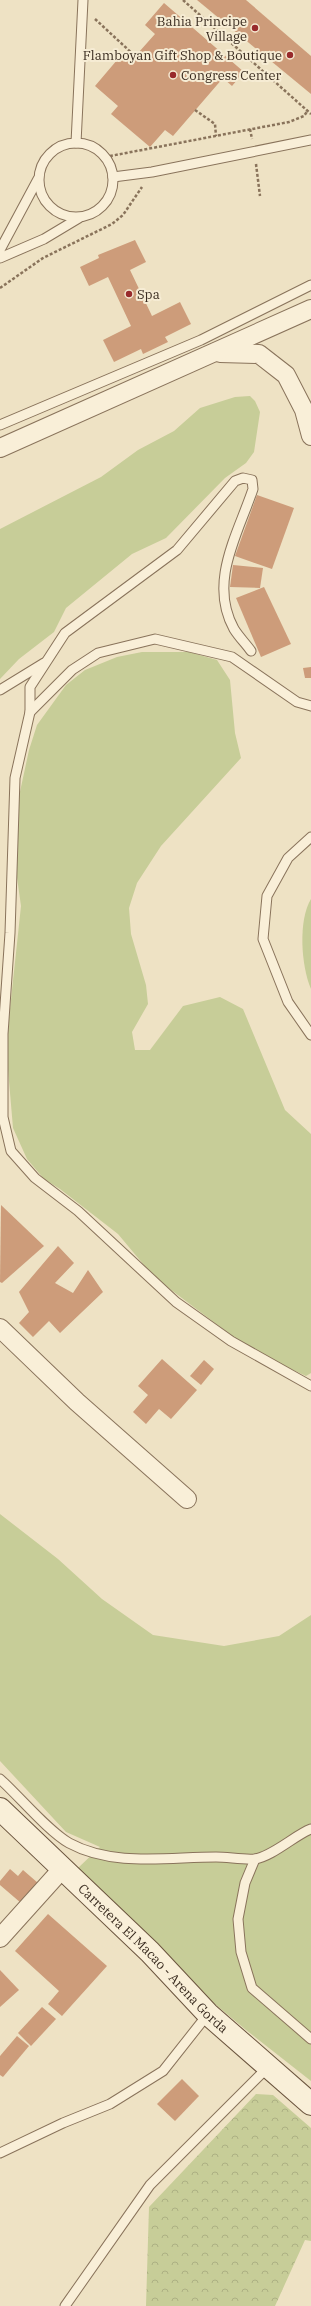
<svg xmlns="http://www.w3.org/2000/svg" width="311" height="2306" viewBox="0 0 311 2306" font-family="'IBM Plex Serif',serif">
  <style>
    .green { fill: #c7cd98 }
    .forest { fill: url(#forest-crowns) }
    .building { fill: #cd9c7a }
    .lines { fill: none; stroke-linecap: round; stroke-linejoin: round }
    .lane-casing { stroke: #89735b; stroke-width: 11 }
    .street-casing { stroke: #89735b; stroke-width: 20 }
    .secondary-casing { stroke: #6b543e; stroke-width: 24 }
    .path { stroke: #89735b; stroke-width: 2.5; stroke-dasharray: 3 2; stroke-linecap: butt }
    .lane { stroke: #f9efd8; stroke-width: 9 }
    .street { stroke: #f9efd8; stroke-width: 18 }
    .secondary { stroke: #f9efd8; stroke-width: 22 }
    .poi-dot { fill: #982a2c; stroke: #f6ecd4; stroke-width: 1.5 }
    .labels { text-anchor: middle; stroke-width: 4; stroke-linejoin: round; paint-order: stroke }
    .poi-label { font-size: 13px; fill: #392b1f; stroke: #f6ecd4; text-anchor: end }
    .street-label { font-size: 13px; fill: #392b1f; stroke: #f6ecd4 }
  </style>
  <defs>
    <pattern id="forest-crowns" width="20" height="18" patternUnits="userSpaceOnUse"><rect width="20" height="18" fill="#c7cd98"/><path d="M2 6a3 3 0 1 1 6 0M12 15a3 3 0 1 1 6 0" fill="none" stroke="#acb083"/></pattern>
  </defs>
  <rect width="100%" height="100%" fill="#eee2c4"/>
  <g class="green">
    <path d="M 250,396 L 255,401 L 260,412 L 254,452 L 246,463 L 225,478 L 166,538 L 132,554 L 66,608 L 54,632 L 19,659 L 0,679 L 0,529 L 101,477 L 138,450 L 174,431 L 200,408 L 235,397 Z"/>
    <path d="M 142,652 L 189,652 L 217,660 L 230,680 L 235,733 L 241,758 L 161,846 L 137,883 L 129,908 L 131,934 L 146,985 L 148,1004 L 132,1032 L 135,1050 L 150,1050 L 183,1006 L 220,997 L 243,1009 L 285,1110 L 311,1134 L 311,1373 L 306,1376 L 252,1351 L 154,1277 L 118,1234 L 60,1189 L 44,1179 L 27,1159 L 13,1128 L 6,1046 L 21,906 L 13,849 L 18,801 L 29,750 L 37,725 L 66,685 L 85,670 L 117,657 Z"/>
    <path d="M 311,899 L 311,989 C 301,966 298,920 311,899 Z"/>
    <path d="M 0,1514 L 58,1559 L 102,1599 L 153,1635 L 224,1646 L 279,1636 L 311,1615 L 311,2081 L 246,2030 L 130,1933 L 78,1868 L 100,1847 L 66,1832 L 0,1761 Z"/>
  </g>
  <path class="forest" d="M 256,2094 L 273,2095 L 311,2128 L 311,2241 L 305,2240 L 275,2306 L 146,2306 L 149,2207 Z"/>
  <g class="building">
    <path d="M 197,0 L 246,0 L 311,56 L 311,94 Z"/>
    <path d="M 164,3 L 244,72 L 232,86 L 223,78 L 173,136 L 165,130 L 150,147 L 111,114 L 118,106 L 95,86 L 123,53 L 131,61 L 155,34 L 145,25 Z"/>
    <path d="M 135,240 L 146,262 L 130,270 L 152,316 L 180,302 L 191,324 L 165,337 L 168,342 L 143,354 L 141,349 L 114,362 L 103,340 L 131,326 L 108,277 L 89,286 L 80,267 L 99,258 L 98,255 Z"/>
    <path d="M 257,495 L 294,508 L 272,569 L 235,556 Z"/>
    <path d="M 233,565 L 263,568 L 260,588 L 230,587 Z"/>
    <path d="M 264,587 L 291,644 L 261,657 L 236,598 Z"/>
    <path d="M 311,667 L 311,678 L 305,678 L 303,668 Z"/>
    <path d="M 1,1205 L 44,1246 L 2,1283 L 0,1282 Z"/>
    <path d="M 58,1246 L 74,1263 L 55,1283 L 73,1293 L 88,1270 L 103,1292 L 60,1333 L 49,1321 L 33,1337 L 19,1323 L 29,1312 L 19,1292 Z"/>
    <path d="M 162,1359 L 197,1390 L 171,1419 L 159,1409 L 146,1424 L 133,1412 L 148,1395 L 138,1386 Z"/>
    <path d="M 204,1360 L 214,1369 L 201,1385 L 190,1376 Z"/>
    <path d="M 10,1869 L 18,1876 L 23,1870 L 38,1883 L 21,1903 L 0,1885 L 0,1881 Z"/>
    <path d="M 48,1914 L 107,1966 L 62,2016 L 48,2004 L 59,1991 L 15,1951 Z"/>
    <path d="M 0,1970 L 19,1990 L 0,2007 Z"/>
    <path d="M 42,2007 L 56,2019 L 31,2046 L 18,2033 Z"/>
    <path d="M 17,2036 L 29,2046 L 3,2077 L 0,2075 L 0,2056 Z"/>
    <path d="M 182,2079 L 199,2096 L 175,2121 L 157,2104 Z"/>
  </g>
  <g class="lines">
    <g class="lane-casing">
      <g id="lane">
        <circle cx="76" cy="180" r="37"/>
        <path d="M 76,143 L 83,0"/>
        <path d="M 113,177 L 152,172 L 311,140"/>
        <path d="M 0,250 L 38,179"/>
        <path d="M 0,258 L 44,239 L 79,218"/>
        <path d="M 0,425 L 201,340 L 311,285"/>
        <path d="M 251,651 C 246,644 239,637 234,629 C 208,582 238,534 253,489 L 252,480 L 243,478 L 235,481 L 177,550 L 65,633 L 30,687 L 30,712 L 15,778 L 10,933 L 3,1034 L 3,1117 L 11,1151 L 35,1178 L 78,1211 L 176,1302 L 231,1341 L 311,1386"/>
        <path d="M 0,690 L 44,663"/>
        <path d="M 30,712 L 72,670 L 98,653 L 155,639 L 232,657 L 297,702 L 311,706"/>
        <path d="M 311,837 L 288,858 L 267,896 L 263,939 L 288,1002 L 311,1035"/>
        <path d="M 0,1779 C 19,1796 48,1831 69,1843 C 113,1867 168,1857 216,1857 C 228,1857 243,1860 255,1859 C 273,1856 295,1835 311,1829"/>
        <path d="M 255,1859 L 245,1883 L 238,1919 L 241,1952 L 252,1988 L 311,2039"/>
        <path d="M 0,2153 L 63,2123 L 110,2104 L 163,2071 L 208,2014"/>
        <path d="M 65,2306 L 150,2185 L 268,2067"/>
      </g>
    </g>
    <g class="street-casing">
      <g id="street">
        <path d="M 220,353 L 259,354 L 286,375 L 304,410 L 311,436"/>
        <path d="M 0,448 L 311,309"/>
        <path d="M 0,1328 L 77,1402 L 187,1499"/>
        <path d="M 0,1938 L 63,1868"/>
      </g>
    </g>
    <g class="secondary-casing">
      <g id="secondary">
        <path id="s1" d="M 0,1809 L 150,1952 L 208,2014 L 311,2104"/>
      </g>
    </g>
    <g class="path">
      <path d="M 183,0 L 311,114"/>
      <path d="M 95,19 L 135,56"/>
      <path d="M 195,110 L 215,124 L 216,136"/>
      <path d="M 250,129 L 252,139"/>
      <path d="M 105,157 L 289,122 L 304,116 L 308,110"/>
      <path d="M 256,164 L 260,196"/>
      <path d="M 0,288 L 43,258 L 112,224 L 123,215 L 142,187"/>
    </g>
    <use href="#lane" class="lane"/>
    <use href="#street" class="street"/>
    <use href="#secondary" class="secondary"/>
  </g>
  <g class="poi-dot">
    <circle cx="255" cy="28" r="4"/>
    <circle cx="290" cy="55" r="4"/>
    <circle cx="173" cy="75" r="4"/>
    <circle cx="129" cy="294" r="4"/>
  </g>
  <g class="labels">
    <g class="poi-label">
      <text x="247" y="26">Bahia Principe<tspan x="247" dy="15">Village</tspan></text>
      <text x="282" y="60">Flamboyan Gift Shop &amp; Boutique</text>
      <text x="181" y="80" text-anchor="start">Congress Center</text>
      <text x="137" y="299" text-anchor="start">Spa</text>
    </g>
    <g class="street-label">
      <text dy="5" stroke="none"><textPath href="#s1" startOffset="214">Carretera El Macao - Arena Gorda</textPath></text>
    </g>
  </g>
</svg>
